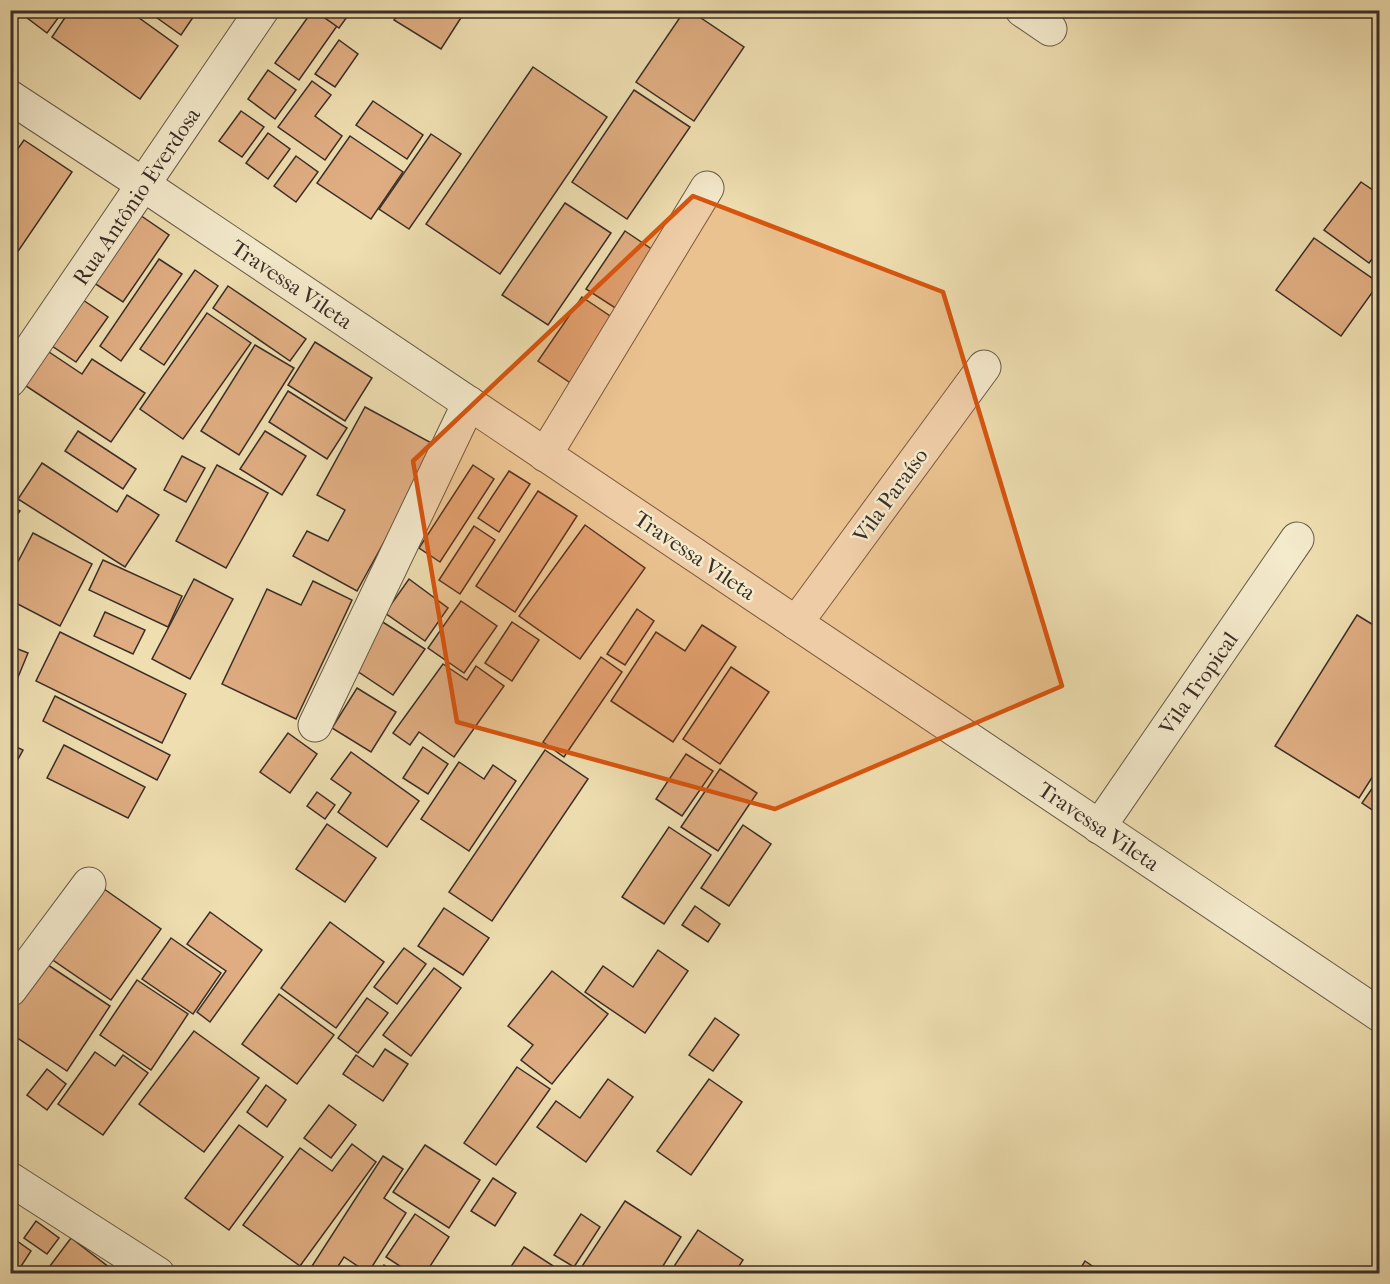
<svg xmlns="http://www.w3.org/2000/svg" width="1390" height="1284" viewBox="0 0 1390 1284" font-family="'IM FELL French Canon',serif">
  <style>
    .building { fill: #dfad81; stroke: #3b2e27; stroke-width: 1.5 }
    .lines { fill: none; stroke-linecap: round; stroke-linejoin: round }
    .minor-casing { stroke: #685a49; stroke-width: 35 }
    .minor { stroke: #f4eacc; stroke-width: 33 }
    .marked { fill: #d7550f; fill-opacity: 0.2; stroke: #d7550f; stroke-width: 4.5; stroke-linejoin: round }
    .labels { text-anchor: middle; stroke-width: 5; stroke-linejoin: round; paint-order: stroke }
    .street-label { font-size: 22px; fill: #3b2e27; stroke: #f4eacc }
  </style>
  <rect width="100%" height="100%" fill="#eedeb0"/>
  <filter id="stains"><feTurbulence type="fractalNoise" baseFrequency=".00333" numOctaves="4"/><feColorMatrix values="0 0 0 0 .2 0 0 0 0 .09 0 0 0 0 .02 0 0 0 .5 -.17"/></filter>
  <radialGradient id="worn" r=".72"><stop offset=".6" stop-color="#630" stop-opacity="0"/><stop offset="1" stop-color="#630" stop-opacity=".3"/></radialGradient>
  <g class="building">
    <path d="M 25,10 L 64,10 L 47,33 L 22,14 Z"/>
    <path d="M 70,10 L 128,10 L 178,46 L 140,99 L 52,37 Z"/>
    <path d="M 146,10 L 198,10 L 181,35 Z"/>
    <path d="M 313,10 L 337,26 L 299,80 L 275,63 Z"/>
    <path d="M 314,10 L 352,10 L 339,28 Z"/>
    <path d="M 400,10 L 461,10 L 464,13 L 441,49 L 394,20 Z"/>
    <path d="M 685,10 L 689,10 L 744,47 L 694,121 L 636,82 Z"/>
    <path d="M 339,40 L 358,54 L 335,87 L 315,74 Z"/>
    <path d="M 533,67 L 607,117 L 500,274 L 426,224 Z"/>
    <path d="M 268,70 L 296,90 L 275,119 L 248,99 Z"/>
    <path d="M 312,81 L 331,95 L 315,116 L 342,136 L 325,160 L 278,127 Z"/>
    <path d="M 634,90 L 690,127 L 627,219 L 572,182 Z"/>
    <path d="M 373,101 L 423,135 L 407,159 L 356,125 Z"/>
    <path d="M 241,111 L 264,127 L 242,157 L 219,141 Z"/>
    <path d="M 268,133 L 290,149 L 268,179 L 246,163 Z"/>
    <path d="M 431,134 L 461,154 L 409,229 L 379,209 Z"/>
    <path d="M 10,136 L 18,142 L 10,152 Z"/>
    <path d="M 350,136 L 403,172 L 371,219 L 317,183 Z"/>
    <path d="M 24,140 L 72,172 L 10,263 L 10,160 Z"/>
    <path d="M 296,156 L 318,172 L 296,202 L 274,186 Z"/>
    <path d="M 1361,182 L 1380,195 L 1380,249 L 1369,263 L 1324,230 Z"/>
    <path d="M 565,203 L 611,233 L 548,325 L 502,295 Z"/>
    <path d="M 137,213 L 169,235 L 123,302 L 91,281 Z"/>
    <path d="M 625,231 L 662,256 L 623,313 L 586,289 Z"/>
    <path d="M 1314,238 L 1379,283 L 1341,336 L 1276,290 Z"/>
    <path d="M 159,259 L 182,274 L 121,361 L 100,346 Z"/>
    <path d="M 195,270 L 218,286 L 164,365 L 140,349 Z"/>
    <path d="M 228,286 L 306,339 L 290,361 L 213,308 Z"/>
    <path d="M 582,297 L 616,320 L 572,384 L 538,361 Z"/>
    <path d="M 83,300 L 108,317 L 76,362 L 52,346 Z"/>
    <path d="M 207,313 L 251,343 L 183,439 L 140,409 Z"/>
    <path d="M 315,342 L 372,378 L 345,421 L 288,385 Z"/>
    <path d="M 255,345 L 294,368 L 239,455 L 201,431 Z"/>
    <path d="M 46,350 L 82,374 L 92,359 L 145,393 L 111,442 L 23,384 Z"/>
    <path d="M 288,391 L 347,428 L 327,459 L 269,422 Z"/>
    <path d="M 365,407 L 437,446 L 357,591 L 293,556 L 307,531 L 328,541 L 345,510 L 317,495 Z"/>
    <path d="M 78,431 L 136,469 L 123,489 L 65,451 Z"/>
    <path d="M 265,431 L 306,456 L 282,495 L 240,469 Z"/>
    <path d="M 182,456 L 205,468 L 186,502 L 164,490 Z"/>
    <path d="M 42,463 L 117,512 L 127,495 L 159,515 L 125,567 L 18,499 Z"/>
    <path d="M 217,465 L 268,493 L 226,568 L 176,541 Z"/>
    <path d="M 473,465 L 494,479 L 440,562 L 419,548 Z"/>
    <path d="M 509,471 L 530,484 L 499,532 L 478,518 Z"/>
    <path d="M 538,491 L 577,516 L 515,612 L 476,586 Z"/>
    <path d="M 10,505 L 20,511 L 10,524 Z"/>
    <path d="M 585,525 L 645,568 L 580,659 L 519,616 Z"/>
    <path d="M 474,526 L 495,540 L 460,594 L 439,580 Z"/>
    <path d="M 33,533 L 92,564 L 60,626 L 10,600 L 10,577 Z"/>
    <path d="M 103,560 L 182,596 L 168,627 L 89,590 Z"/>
    <path d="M 194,579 L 233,599 L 190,679 L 152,659 Z"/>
    <path d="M 409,579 L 448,608 L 425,641 L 385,613 Z"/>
    <path d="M 313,581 L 352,600 L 296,719 L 222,684 L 267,589 L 301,605 Z"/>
    <path d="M 461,601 L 497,626 L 464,673 L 428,648 Z"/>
    <path d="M 637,609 L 654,621 L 625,665 L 607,654 Z"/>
    <path d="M 105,612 L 145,630 L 133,654 L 94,636 Z"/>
    <path d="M 1357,615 L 1380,629 L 1380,765 L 1359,798 L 1275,746 Z"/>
    <path d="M 378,619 L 425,649 L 393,695 L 348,665 Z"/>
    <path d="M 512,622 L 539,640 L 512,681 L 485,663 Z"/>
    <path d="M 702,625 L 736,647 L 673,742 L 611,701 L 656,632 L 685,651 Z"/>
    <path d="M 60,632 L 186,694 L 162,743 L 36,681 Z"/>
    <path d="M 10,646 L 28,653 L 11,694 L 10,694 Z"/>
    <path d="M 601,657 L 622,672 L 564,757 L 543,742 Z"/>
    <path d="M 443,664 L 467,680 L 476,666 L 504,686 L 454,757 L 419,732 L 410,745 L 393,733 Z"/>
    <path d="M 731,667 L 769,692 L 720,764 L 683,739 Z"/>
    <path d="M 357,688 L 396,712 L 371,752 L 332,728 Z"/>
    <path d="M 55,696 L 170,755 L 157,780 L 43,721 Z"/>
    <path d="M 288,733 L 317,754 L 290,793 L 260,772 Z"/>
    <path d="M 10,744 L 23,750 L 10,774 Z"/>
    <path d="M 64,745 L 145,787 L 128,818 L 47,778 Z"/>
    <path d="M 423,747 L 448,764 L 428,794 L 403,778 Z"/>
    <path d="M 545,750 L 588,779 L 492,921 L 449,892 Z"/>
    <path d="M 351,752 L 419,801 L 387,847 L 338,812 L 351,793 L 331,779 Z"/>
    <path d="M 686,754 L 713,771 L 682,816 L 656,799 Z"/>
    <path d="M 459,762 L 484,779 L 493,765 L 516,781 L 469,851 L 421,819 Z"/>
    <path d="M 720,769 L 757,793 L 718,851 L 681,827 Z"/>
    <path d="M 1380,777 L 1380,815 L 1362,803 Z"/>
    <path d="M 317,792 L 335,805 L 325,819 L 307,806 Z"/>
    <path d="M 327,824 L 376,858 L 345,902 L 296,869 Z"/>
    <path d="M 743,825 L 771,844 L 729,906 L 701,888 Z"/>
    <path d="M 669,827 L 711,855 L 664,924 L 622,897 Z"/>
    <path d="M 97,884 L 161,929 L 111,1000 L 47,956 Z"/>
    <path d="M 695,906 L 720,924 L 708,942 L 682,925 Z"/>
    <path d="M 444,908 L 489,938 L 463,975 L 418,946 Z"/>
    <path d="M 210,912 L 262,950 L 210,1022 L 197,1012 L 226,971 L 187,944 Z"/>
    <path d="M 330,922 L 384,962 L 336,1028 L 281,988 Z"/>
    <path d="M 171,938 L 221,973 L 193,1014 L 142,979 Z"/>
    <path d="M 404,948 L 426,964 L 397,1004 L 374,987 Z"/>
    <path d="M 658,950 L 688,971 L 645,1033 L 585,992 L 603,966 L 633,987 Z"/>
    <path d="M 42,961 L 110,1006 L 67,1071 L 10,1033 L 10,1007 Z"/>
    <path d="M 434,968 L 461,988 L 411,1056 L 383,1035 Z"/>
    <path d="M 552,971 L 608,1014 L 552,1084 L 521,1060 L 533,1045 L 508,1026 Z"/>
    <path d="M 137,980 L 188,1014 L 151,1070 L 100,1035 Z"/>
    <path d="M 279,994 L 334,1035 L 297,1084 L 242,1044 Z"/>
    <path d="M 367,998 L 388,1013 L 358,1053 L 338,1038 Z"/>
    <path d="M 715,1018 L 739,1035 L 713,1071 L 689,1055 Z"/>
    <path d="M 194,1031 L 259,1078 L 204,1152 L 139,1104 Z"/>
    <path d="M 385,1049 L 408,1064 L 383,1101 L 343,1074 L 356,1055 L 373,1067 Z"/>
    <path d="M 95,1052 L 115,1066 L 123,1055 L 148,1073 L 103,1135 L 58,1104 Z"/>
    <path d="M 517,1067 L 550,1089 L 496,1165 L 464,1143 Z"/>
    <path d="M 47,1069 L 66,1084 L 47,1110 L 27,1095 Z"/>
    <path d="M 608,1079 L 633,1097 L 586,1162 L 537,1127 L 556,1101 L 580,1118 Z"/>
    <path d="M 709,1079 L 742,1102 L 691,1175 L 657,1151 Z"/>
    <path d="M 266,1085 L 286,1100 L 267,1127 L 247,1112 Z"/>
    <path d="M 329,1105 L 356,1125 L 331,1158 L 304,1138 Z"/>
    <path d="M 239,1125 L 283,1157 L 229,1230 L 185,1198 Z"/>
    <path d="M 352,1144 L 376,1162 L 300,1266 L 243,1225 L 300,1148 L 332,1171 Z"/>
    <path d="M 425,1145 L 480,1180 L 449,1228 L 393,1192 Z"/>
    <path d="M 383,1156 L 403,1169 L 384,1198 L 406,1213 L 368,1273 L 344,1257 L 333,1274 L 323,1274 L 312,1266 Z"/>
    <path d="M 493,1178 L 516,1193 L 495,1226 L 471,1211 Z"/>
    <path d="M 625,1201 L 681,1237 L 658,1274 L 577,1274 Z"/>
    <path d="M 415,1214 L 449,1237 L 425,1274 L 412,1274 L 386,1257 Z"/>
    <path d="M 581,1214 L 600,1227 L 574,1267 L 554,1255 Z"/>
    <path d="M 36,1221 L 59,1238 L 47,1254 L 24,1238 Z"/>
    <path d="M 698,1230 L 743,1260 L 734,1274 L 669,1274 Z"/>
    <path d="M 10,1236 L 31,1251 L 16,1274 L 10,1274 Z"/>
    <path d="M 71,1238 L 118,1274 L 44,1274 Z"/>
    <path d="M 524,1247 L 564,1273 L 506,1274 Z"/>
    <path d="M 1085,1261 L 1104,1274 L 1077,1274 Z"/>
    <path d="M 384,1265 L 397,1274 L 378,1274 Z"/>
  </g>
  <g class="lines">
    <g class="minor-casing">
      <g id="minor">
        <path d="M 1022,10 L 1050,29"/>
        <path d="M 10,97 L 144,185 L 1380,1015"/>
        <path d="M 10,380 L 262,10"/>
        <path d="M 545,455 L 707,188"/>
        <path d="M 796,623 L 984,367"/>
        <path d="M 315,725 L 469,403"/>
        <path d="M 1099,827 L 1297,539"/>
        <path d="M 10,990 L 89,884"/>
        <path d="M 10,1179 L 158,1274"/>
      </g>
    </g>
    <use href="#minor" class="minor"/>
  </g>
  <path class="marked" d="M 693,196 L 943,292 L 1062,686 L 775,809 L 457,722 L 413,461 Z"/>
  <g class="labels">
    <g class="street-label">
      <text transform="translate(136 196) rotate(-56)" y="8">Rua Antônio Everdosa</text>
      <text transform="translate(292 284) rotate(34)" y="8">Travessa Vileta</text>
      <text transform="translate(890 495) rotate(-54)" y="8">Vila Paraíso</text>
      <text transform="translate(695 555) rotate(34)" y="8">Travessa Vileta</text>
      <text transform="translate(1198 683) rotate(-55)" y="8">Vila Tropical</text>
      <text transform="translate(1099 826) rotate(34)" y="8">Travessa Vileta</text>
    </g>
  </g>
  <rect width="1390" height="1284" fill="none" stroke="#eedeb0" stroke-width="36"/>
  <rect x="12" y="12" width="1366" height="1260" fill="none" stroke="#3b2e27" stroke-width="3"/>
  <rect x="18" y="18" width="1354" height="1248" fill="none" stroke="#3b2e27" stroke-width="1.5"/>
  <rect width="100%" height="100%" filter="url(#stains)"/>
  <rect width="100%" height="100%" fill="url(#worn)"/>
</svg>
